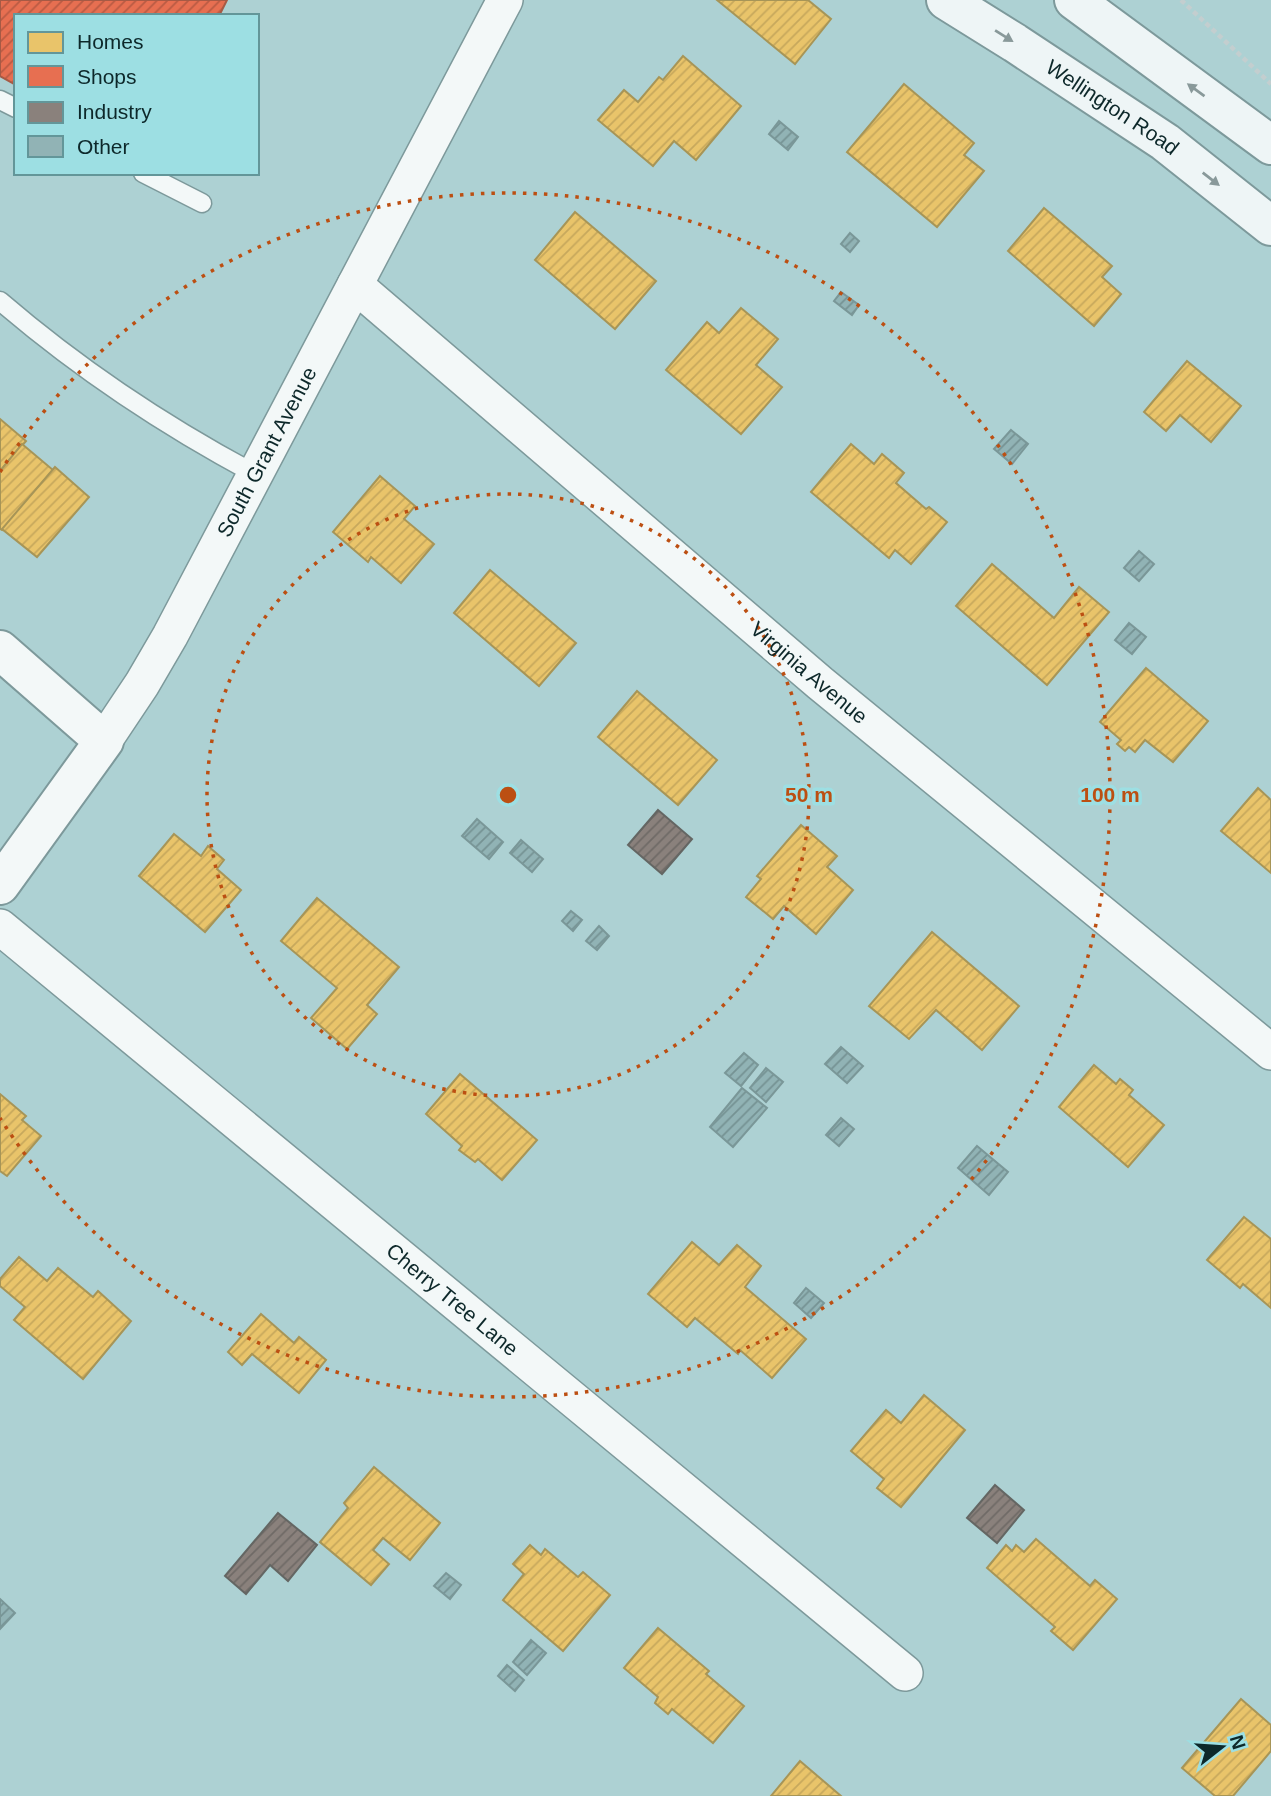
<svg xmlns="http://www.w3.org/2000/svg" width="1271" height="1796" viewBox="0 0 1271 1796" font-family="Arial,sans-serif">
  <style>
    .homes { fill: url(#homes-hatch); stroke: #a79557; stroke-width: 2 }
    .shops { fill: url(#shops-hatch); stroke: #a65a45; stroke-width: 2 }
    .industry { fill: url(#industry-hatch); stroke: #646663; stroke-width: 2 }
    .building { fill: url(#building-hatch); stroke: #7a9798; stroke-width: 2 }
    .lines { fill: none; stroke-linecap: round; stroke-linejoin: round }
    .service-casing { stroke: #7d999b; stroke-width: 21 }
    .minor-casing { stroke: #7d999b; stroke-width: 38 }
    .tertiary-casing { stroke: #7d999b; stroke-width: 42 }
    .secondary-casing { stroke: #7d999b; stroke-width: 42 }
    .path { stroke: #c3cecf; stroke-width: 4.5; stroke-dasharray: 5 3.5; stroke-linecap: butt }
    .service { stroke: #f3f8f8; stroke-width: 18 }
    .minor { stroke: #f3f8f8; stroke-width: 35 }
    .tertiary { stroke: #f3f8f8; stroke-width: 38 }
    .secondary { stroke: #eef5f6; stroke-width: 38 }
    .oneway { fill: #89999a }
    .ring { fill: none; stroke: #bc4f12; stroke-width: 3.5; stroke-dasharray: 3.5 7 }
    .labels { text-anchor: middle; stroke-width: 7; stroke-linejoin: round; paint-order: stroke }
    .street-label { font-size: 21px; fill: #0d282a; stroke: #9ddfe3 }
    .centre { fill: #bc4f12; stroke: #9ddfe3; stroke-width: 3.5 }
    .ring-label { font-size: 21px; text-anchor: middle; font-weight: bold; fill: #bc4f12; stroke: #9ddfe3; stroke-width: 7; stroke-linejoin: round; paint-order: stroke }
  </style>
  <defs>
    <pattern id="homes-hatch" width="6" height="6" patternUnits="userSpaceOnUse" patternTransform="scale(1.75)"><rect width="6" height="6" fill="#e9c46a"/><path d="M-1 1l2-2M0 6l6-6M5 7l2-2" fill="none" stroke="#c7a85c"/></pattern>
    <pattern id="shops-hatch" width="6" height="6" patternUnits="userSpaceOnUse" patternTransform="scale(1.75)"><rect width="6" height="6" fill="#e76f51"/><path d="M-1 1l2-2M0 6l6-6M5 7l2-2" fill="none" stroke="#ba5b43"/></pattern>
    <pattern id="industry-hatch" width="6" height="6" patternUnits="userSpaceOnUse" patternTransform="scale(1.75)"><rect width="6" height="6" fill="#8a817c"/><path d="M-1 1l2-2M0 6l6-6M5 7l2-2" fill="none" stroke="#6f6a66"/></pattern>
    <pattern id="building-hatch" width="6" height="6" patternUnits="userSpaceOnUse" patternTransform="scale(1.75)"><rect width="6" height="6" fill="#91b3b5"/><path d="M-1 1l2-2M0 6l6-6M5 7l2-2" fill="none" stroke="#759293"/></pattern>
  </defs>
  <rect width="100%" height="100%" fill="#add1d3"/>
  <g class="homes">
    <path d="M 717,0 L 808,0 L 831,19 L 795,64 Z"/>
    <path d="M 683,56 L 741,106 L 696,160 L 674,141 L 653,166 L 598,120 L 624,90 L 638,102 L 659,77 L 663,80 Z"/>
    <path d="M 904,84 L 974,143 L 964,155 L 984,171 L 937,227 L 847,152 Z"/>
    <path d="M 1044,208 L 1112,266 L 1102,277 L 1121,294 L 1094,326 L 1008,251 Z"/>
    <path d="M 575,212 L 656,281 L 615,329 L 535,260 Z"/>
    <path d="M 741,308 L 778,339 L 756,365 L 782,387 L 741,434 L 666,370 L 707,322 L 719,333 Z"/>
    <path d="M 1187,361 L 1241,406 L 1211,442 L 1180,415 L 1166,431 L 1144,412 Z"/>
    <path d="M 0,419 L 26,441 L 0,471 Z"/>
    <path d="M 22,444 L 53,470 L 2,530 L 0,529 L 0,471 Z"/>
    <path d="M 851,444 L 874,464 L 882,454 L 904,473 L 896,483 L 926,509 L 929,507 L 947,522 L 911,564 L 895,550 L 889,558 L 811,492 Z"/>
    <path d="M 55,467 L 89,497 L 37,557 L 2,529 Z"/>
    <path d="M 380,476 L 415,506 L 404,519 L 434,544 L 401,583 L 371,557 L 368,562 L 333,532 Z"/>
    <path d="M 992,564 L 1054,618 L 1079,587 L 1109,612 L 1047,685 L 956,606 Z"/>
    <path d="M 490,570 L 576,643 L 539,686 L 454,613 Z"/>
    <path d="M 1146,668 L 1208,721 L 1173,762 L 1145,740 L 1135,752 L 1129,747 L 1125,751 L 1117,744 L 1121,740 L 1100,722 Z"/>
    <path d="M 637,691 L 717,760 L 678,805 L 598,737 Z"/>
    <path d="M 1258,788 L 1271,800 L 1271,873 L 1221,831 Z"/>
    <path d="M 801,825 L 837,856 L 827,867 L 853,890 L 816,934 L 784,906 L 773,919 L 746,897 L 761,879 L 757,876 Z"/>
    <path d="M 174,834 L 201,856 L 208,846 L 224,860 L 217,869 L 241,890 L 205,932 L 139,876 Z"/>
    <path d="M 317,898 L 399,967 L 367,1005 L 377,1014 L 347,1049 L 311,1018 L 337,988 L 281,941 Z"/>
    <path d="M 932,932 L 1019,1006 L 982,1050 L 936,1010 L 909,1039 L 869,1006 Z"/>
    <path d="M 1094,1065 L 1116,1084 L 1120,1079 L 1133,1090 L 1129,1095 L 1164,1125 L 1128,1167 L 1059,1107 Z"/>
    <path d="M 460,1074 L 537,1140 L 502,1180 L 478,1159 L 475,1162 L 459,1150 L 462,1146 L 426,1114 Z"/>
    <path d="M 0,1094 L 26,1116 L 22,1120 L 41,1136 L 7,1176 L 0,1171 Z"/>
    <path d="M 1244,1217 L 1271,1239 L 1271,1308 L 1243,1284 L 1240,1288 L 1207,1260 Z"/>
    <path d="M 692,1242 L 719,1265 L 737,1245 L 761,1266 L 745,1287 L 806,1339 L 772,1378 L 740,1350 L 738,1354 L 695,1318 L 687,1327 L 648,1294 Z"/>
    <path d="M 19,1257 L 47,1281 L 58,1268 L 93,1297 L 98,1291 L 131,1321 L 83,1379 L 14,1320 L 25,1307 L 0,1286 L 0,1279 Z"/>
    <path d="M 261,1314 L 294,1343 L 299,1337 L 326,1360 L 299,1393 L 252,1354 L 242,1365 L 228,1352 Z"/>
    <path d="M 924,1395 L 965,1430 L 901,1507 L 877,1488 L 884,1479 L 851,1451 L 886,1410 L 901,1423 Z"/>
    <path d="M 374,1467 L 440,1523 L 410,1560 L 383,1538 L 373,1550 L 389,1564 L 371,1585 L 320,1542 L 348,1508 L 344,1503 Z"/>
    <path d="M 1036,1539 L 1090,1586 L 1095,1580 L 1117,1599 L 1073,1650 L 1051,1631 L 1055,1627 L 987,1568 L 1006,1545 L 1012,1551 L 1016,1545 L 1024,1552 Z"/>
    <path d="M 530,1545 L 541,1555 L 545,1549 L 578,1577 L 583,1572 L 610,1595 L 563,1651 L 503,1600 L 524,1574 L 513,1564 Z"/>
    <path d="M 658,1628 L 709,1671 L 706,1674 L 744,1706 L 713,1743 L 672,1709 L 668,1714 L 655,1703 L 658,1697 L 624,1668 Z"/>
    <path d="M 1241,1699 L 1271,1725 L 1271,1751 L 1233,1796 L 1215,1796 L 1182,1768 Z"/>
    <path d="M 800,1761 L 841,1796 L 771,1796 Z"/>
  </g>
  <path class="shops" d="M 0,0 L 227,0 L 219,16 L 16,16 L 16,85 L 0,76 Z"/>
  <g class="industry">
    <path d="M 658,810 L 692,839 L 662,874 L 628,845 Z"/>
    <path d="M 995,1485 L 1024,1510 L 997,1543 L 967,1518 Z"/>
    <path d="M 278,1513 L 317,1545 L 288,1581 L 270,1565 L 246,1594 L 225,1576 Z"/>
  </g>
  <g class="building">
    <path d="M 779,121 L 798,137 L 788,150 L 769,134 Z"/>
    <path d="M 850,233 L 859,241 L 850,252 L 841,244 Z"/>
    <path d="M 841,292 L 859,305 L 852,315 L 834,301 Z"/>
    <path d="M 1011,430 L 1028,444 L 1012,464 L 994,449 Z"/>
    <path d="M 1139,551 L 1154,564 L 1139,581 L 1124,568 Z"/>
    <path d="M 1129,623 L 1146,637 L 1132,654 L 1115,640 Z"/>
    <path d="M 477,819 L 503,842 L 489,859 L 462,836 Z"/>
    <path d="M 521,840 L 543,859 L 532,872 L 510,853 Z"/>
    <path d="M 571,911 L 582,920 L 573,931 L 562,921 Z"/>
    <path d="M 599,926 L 609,936 L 597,950 L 586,941 Z"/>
    <path d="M 841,1047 L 863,1066 L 847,1083 L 825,1064 Z"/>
    <path d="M 744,1053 L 758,1065 L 741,1086 L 725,1073 Z"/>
    <path d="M 766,1068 L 783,1082 L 766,1102 L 750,1088 Z"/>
    <path d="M 742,1088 L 767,1108 L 733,1147 L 710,1127 Z"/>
    <path d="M 841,1118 L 854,1129 L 839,1146 L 826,1135 Z"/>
    <path d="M 977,1146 L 1008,1172 L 989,1195 L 958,1168 Z"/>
    <path d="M 806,1288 L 824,1303 L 811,1318 L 794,1303 Z"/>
    <path d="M 446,1573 L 461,1585 L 450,1599 L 434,1586 Z"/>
    <path d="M 0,1599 L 15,1613 L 0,1629 Z"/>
    <path d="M 531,1640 L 546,1653 L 527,1675 L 513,1662 Z"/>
    <path d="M 507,1665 L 524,1680 L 515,1691 L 498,1676 Z"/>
  </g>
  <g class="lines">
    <g class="service-casing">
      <g id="service">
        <path d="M 0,100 L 16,108"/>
        <path d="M 143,173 L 202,203"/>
        <path d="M 0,301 C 78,368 165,426 255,474"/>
      </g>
    </g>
    <g class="minor-casing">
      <g id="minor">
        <path id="s1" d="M 355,285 L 820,683 L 1271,1052"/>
        <path id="s2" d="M 104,741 L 142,684 L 170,636 L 505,0"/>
        <path id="s3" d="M 0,927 L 905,1673"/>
      </g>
    </g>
    <g class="tertiary-casing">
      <path id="tertiary" d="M 0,650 L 104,741 L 0,885"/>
    </g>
    <g class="secondary-casing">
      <g id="secondary">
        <path id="s4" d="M 946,0 L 1015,43 L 1165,142 L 1271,226"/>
        <path d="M 1074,0 L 1271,145"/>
      </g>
    </g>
    <path class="path" d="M 1181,0 L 1271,84"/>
    <use href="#service" class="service"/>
    <use href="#minor" class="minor"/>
    <use href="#tertiary" class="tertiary"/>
    <use href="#secondary" class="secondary"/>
  </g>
  <defs><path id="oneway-solid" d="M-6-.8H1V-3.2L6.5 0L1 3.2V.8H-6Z" transform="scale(1.75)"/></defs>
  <g class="oneway">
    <use href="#oneway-solid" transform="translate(1004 36) rotate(32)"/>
    <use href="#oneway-solid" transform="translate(1196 90) rotate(-144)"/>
    <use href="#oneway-solid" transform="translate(1211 179) rotate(38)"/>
  </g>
  <g class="ring">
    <circle cx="508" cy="795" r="301"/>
    <path d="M0 472A602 602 0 1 1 0 1118"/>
  </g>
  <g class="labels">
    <g class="street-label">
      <text dy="7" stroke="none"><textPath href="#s4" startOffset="198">Wellington Road</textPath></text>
      <text dy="7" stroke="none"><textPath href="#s2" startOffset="332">South Grant Avenue</textPath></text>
      <text dy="7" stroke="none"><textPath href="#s1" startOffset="597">Virginia Avenue</textPath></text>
      <text dy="7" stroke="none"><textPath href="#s3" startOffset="586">Cherry Tree Lane</textPath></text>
    </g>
  </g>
  <circle cx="508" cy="795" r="10" class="centre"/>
  <g class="ring-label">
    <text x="809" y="802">50 m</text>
    <text x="1110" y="802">100 m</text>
  </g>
  <rect x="14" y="14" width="245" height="161" fill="#9ddfe3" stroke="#639699" stroke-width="2"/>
  <rect x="28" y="32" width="35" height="21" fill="#e9c46a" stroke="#639699" stroke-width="2"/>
  <text x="77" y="49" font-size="21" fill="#0d282a">Homes</text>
  <rect x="28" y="66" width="35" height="21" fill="#e76f51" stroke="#639699" stroke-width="2"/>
  <text x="77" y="84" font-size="21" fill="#0d282a">Shops</text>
  <rect x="28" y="102" width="35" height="21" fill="#8a817c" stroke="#639699" stroke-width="2"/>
  <text x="77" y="119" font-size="21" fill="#0d282a">Industry</text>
  <rect x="28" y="136" width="35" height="21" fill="#91b3b5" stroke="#639699" stroke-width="2"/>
  <text x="77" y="154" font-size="21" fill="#0d282a">Other</text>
  <g transform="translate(1222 1747) rotate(73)" stroke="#9ddfe3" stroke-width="5" paint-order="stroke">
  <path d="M0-5L12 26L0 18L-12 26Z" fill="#0d282a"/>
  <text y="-10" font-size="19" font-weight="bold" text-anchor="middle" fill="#0d282a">N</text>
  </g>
</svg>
